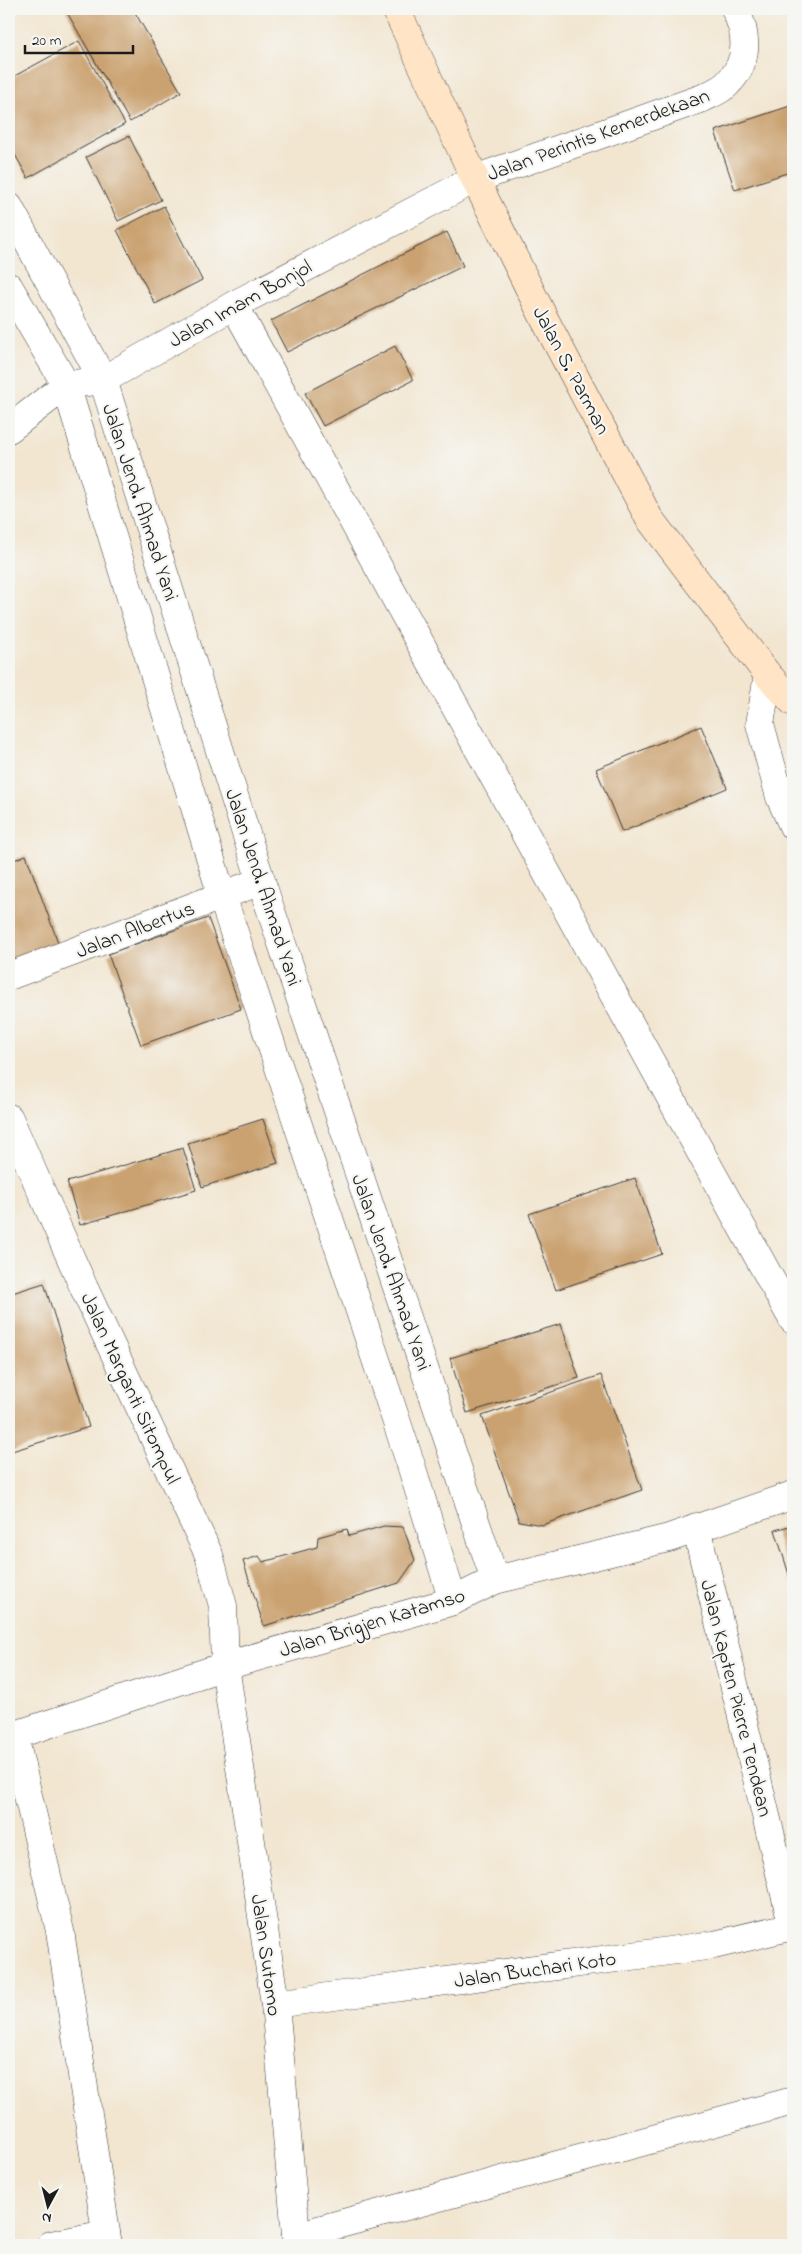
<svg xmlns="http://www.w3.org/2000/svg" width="802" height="2254" viewBox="0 0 802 2254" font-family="'Indie Flower',sans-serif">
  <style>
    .building { fill: #caa170 }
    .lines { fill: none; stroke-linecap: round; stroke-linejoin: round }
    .minor-casing { stroke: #3c3a37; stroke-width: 29 }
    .tertiary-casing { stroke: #3c3a37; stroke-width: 29 }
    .secondary-casing { stroke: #3c3a37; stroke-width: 29 }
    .minor { stroke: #fff; stroke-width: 28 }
    .tertiary { stroke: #fff; stroke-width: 28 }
    .secondary { stroke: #ffe4c6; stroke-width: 28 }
    .labels { text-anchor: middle; stroke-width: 4.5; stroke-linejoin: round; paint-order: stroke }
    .street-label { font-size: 21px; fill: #1c1c1c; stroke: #f6f6f2 }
  </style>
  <rect width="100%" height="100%" fill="#f6f6f2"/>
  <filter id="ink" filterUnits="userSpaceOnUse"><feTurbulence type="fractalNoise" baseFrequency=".02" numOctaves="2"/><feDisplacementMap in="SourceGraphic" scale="10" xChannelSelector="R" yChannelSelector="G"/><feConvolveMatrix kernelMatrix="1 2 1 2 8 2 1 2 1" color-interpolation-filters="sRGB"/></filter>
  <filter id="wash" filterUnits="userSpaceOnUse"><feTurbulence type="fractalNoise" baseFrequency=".0096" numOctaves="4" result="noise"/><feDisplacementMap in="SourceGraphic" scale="20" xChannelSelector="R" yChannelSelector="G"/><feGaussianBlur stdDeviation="1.12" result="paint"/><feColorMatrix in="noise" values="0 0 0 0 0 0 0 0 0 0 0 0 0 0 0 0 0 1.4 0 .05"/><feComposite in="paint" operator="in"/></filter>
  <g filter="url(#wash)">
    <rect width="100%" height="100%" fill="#f2e6d1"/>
    <g id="blocks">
      <g class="building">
        <path d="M 65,9 L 133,9 L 181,92 L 130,122 Z"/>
        <path d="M 79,41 L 125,124 L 28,178 L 9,144 L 9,79 Z"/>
        <path d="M 793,105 L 793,171 L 735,190 L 715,131 Z"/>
        <path d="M 129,136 L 161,200 L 118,221 L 86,157 Z"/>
        <path d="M 164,206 L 202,280 L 155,304 L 117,230 Z"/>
        <path d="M 447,232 L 463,266 L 287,352 L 271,321 Z"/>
        <path d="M 395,346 L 413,380 L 323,426 L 305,393 Z"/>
        <path d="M 701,726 L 727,788 L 622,832 L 596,769 Z"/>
        <path d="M 26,855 L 59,945 L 9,963 L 9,862 Z"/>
        <path d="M 208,918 L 241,1009 L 141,1045 L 108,954 Z"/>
        <path d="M 263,1119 L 278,1163 L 202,1187 L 188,1143 Z"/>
        <path d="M 183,1148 L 196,1190 L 80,1225 L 67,1182 Z"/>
        <path d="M 635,1178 L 662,1254 L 556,1290 L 529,1214 Z"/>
        <path d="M 44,1283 L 89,1427 L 9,1452 L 9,1294 Z"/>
        <path d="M 561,1324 L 579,1378 L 467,1413 L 450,1358 Z"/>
        <path d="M 601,1375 L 642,1490 L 542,1525 L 519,1521 L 482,1416 Z"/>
        <path d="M 793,1525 L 793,1587 L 775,1530 Z"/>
        <path d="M 384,1526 L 403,1527 L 415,1560 L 399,1583 L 264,1626 L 243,1561 L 259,1556 L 263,1562 L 317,1547 L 318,1537 L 347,1529 L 349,1536 Z"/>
      </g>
    </g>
  </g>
  <g filter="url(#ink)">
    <use href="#blocks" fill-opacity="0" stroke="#3c3a37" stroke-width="1"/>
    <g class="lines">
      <g class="minor-casing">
        <g id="minor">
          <path d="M 234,305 L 793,1320"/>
          <path d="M 9,429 L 66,385 L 103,380 L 234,305 L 475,179 L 703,98 C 711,94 721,90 727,84 C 749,63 748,35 735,9"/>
          <path d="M 768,675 L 760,724 L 780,797 L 793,826"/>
          <path d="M 9,976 L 261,881"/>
          <path d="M 9,1118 L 84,1288 L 209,1555 L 223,1606 L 225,1666"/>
          <path d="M 696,1527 L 793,1927"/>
          <path d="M 14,1736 L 60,1931 L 108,2245"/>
          <path d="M 275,2004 L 714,1945 L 793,1926"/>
          <path d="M 296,2236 L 793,2101"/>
          <path d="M 51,2245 L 106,2234"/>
        </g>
      </g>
      <g class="tertiary-casing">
        <g id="tertiary">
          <path d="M 9,207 L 103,380 L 261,881 L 495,1580"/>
          <path d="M 9,287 L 66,385 L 222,896 L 411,1465 L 453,1601"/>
          <path d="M 225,1666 L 275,2004 L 297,2245"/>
          <path d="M 9,1737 L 225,1666 L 453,1601 L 495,1580 L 669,1538 L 793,1495"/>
        </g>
      </g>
      <g class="secondary-casing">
        <path id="secondary" d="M 396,9 L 475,179 L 545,320 L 649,518 L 768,675 L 793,702"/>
      </g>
      <use href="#minor" class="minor"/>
      <use href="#tertiary" class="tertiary"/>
      <use href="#secondary" class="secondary"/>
    </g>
  </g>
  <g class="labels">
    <g class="street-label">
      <text transform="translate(598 134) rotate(-20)" y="7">Jalan Perintis Kemerdekaan</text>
      <text transform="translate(240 303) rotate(-29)" y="7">Jalan Imam Bonjol</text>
      <text transform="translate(572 370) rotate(62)" y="7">Jalan S. Parman</text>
      <text transform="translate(141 502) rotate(72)" y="7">Jalan Jend. Ahmad Yani</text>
      <text transform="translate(264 887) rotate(72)" y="7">Jalan Jend. Ahmad Yani</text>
      <text transform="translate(135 929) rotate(-21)" y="7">Jalan Albertus</text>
      <text transform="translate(392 1272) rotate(71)" y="7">Jalan Jend. Ahmad Yani</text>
      <text transform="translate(131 1388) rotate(65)" y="7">Jalan Marganti Sitompul</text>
      <text transform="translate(372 1622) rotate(-17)" y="7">Jalan Brigjen Katamso</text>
      <text transform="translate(737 1698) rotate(76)" y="7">Jalan Kapten Pierre Tendean</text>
      <text transform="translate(267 1955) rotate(82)" y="7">Jalan Sutomo</text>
      <text transform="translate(535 1969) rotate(-8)" y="7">Jalan Buchari Koto</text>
    </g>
  </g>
  <rect width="802" height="2254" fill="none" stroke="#f6f6f2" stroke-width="30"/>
  <g transform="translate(48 2206) rotate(187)" stroke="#f6f6f2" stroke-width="4" paint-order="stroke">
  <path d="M0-4L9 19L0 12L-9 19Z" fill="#1c1c1c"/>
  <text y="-8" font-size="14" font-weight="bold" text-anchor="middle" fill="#1c1c1c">N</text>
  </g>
  <path d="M25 45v8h108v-8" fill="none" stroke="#1c1c1c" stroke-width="2.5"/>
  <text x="32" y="45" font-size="15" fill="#1c1c1c" stroke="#f6f6f2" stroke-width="4" paint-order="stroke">20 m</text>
</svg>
